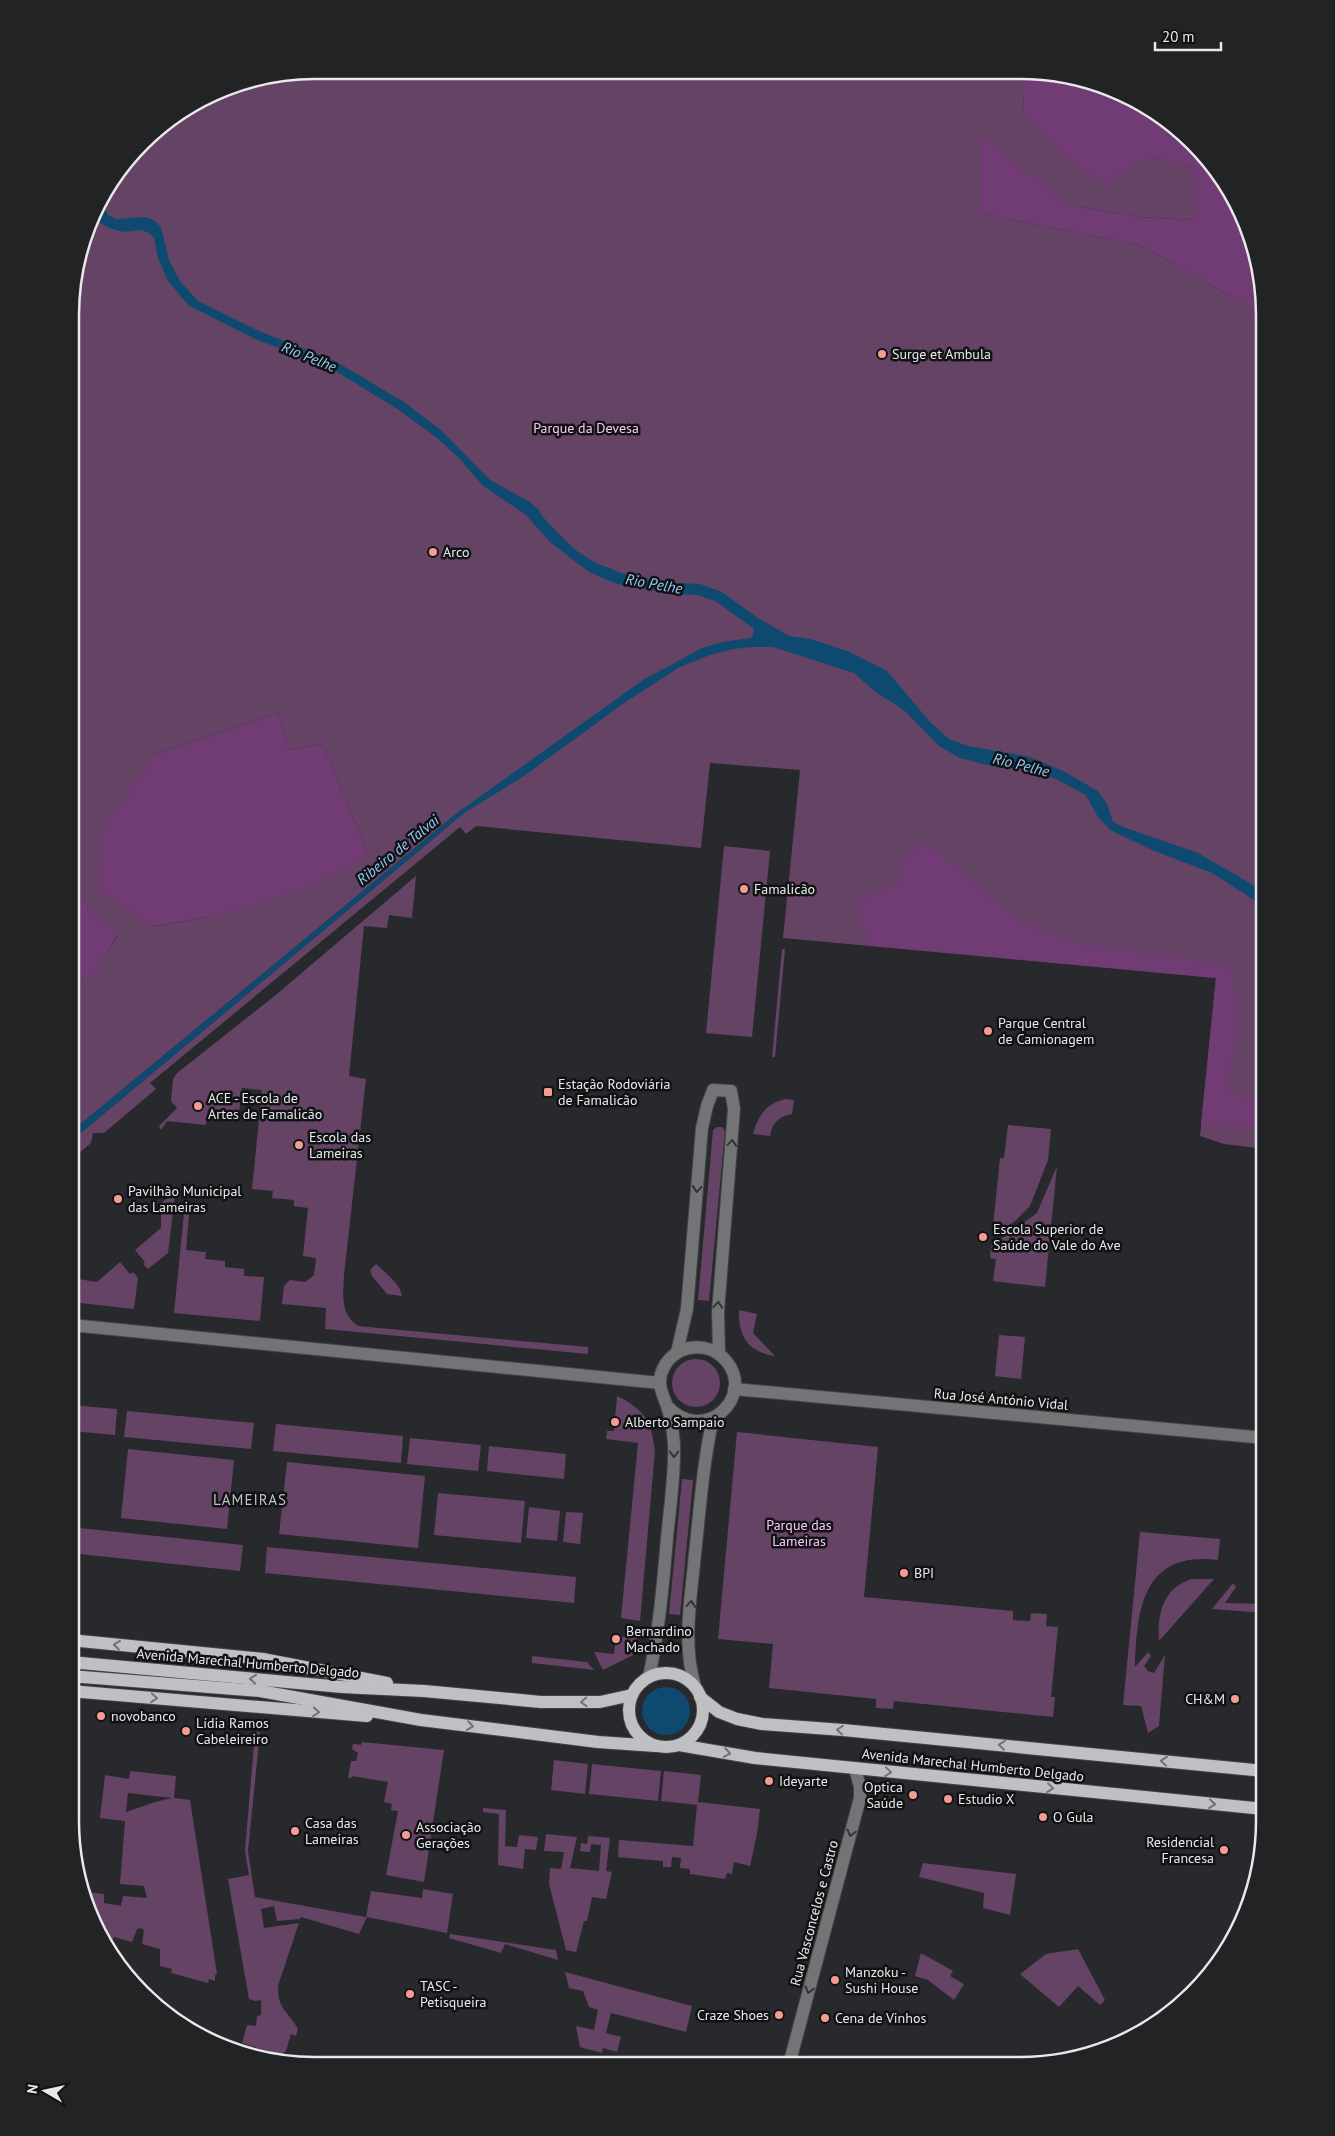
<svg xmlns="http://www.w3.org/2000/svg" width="1335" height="2136" viewBox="0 0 1335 2136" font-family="'PT Sans',sans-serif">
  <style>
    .green { fill: #644365; fill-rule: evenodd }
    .forest { fill: #713b74 }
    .water { fill: #0e4970 }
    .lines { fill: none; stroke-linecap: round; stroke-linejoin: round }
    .minor-casing { stroke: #434448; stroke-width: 14 }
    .major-casing { stroke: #434448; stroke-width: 14 }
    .minor { stroke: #737476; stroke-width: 12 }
    .major { stroke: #bec0c4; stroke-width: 12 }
    .oneway { stroke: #333436 }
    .oneway2 { stroke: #707274 }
    .poi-dot { fill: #f59c92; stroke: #111213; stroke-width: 2 }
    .labels { text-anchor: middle; stroke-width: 5; stroke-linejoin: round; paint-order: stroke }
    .poi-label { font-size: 14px; fill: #e9e9ec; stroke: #111213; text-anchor: start }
    .park-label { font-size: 14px; fill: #f8c8f9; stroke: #111213 }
    .street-label { font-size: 14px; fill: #e9e9ec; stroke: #111213 }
    .water-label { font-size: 15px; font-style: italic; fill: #96ccf8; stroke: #111213 }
    .neighbourhood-label { font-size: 15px; letter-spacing: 1px; fill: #c2c2c8; stroke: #111213 }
    .rim { fill: none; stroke: #e9e9ec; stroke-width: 2.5 }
  </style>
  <rect width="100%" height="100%" fill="#28292d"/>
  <g class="green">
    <path d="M 314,70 L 980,72 L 981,78 L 985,72 L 1022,72 L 1024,112 L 1150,156 L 1194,168 L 1194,220 L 1139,217 L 1070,205 L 980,136 L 980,213 L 1140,245 L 1265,316 L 1265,1149 L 1224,1144 L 1200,1136 L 1216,978 L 783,938 L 800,770 L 710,763 L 701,848 L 476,826 L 466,834 L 460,827 L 150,1083 L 156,1089 L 104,1133 L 93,1133 L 91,1143 L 78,1154 L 71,1154 L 71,1141 L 464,813 L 461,810 L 71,1132 L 71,982 L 94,975 L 118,935 L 71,890 L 72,283 L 95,206 L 153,131 L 221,88 ZM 278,713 L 289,750 L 323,744 L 369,857 L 209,917 L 151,927 L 133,913 L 156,754 Z"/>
    <path d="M 724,846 L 770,851 L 752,1037 L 706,1033 Z"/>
    <path d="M 416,876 L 412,918 L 389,915 L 387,928 L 364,926 L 349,1076 L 366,1079 L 344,1275 C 343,1295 340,1314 358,1326 L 588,1347 L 588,1354 L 325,1329 L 326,1308 L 282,1304 L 284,1286 L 290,1280 L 305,1282 L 314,1275 L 316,1258 L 303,1256 L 308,1208 L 294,1206 L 294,1200 L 272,1198 L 273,1191 L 252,1189 L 262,1090 L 242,1088 L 239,1112 L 208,1109 L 206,1125 L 167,1121 L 161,1130 L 159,1126 L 177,1108 L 171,1101 L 173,1079 L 177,1073 L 272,998 Z"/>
    <path d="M 782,949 L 785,949 L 775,1057 L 772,1057 Z"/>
    <path d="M 786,1099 L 794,1100 L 792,1114 C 779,1116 772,1123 770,1136 L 753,1134 C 758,1116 766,1103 786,1099 Z"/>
    <path d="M 1008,1125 L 1051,1129 L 1048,1160 L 1030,1206 L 1014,1222 L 992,1236 L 1000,1158 L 1004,1158 Z"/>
    <path d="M 717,1127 L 722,1127 L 725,1131 L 709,1301 L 698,1300 L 713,1130 Z"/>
    <path d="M 1057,1166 L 1045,1287 L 993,1281 L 996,1259 L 990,1258 L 991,1246 L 1037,1213 Z"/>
    <path d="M 170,1196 L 175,1196 L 168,1253 L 148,1269 L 143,1264 L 145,1262 L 135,1250 L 161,1228 L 161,1203 Z"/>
    <path d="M 185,1204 L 190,1204 L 186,1250 L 206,1252 L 205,1259 L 225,1261 L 225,1267 L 244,1269 L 244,1276 L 264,1277 L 260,1321 L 174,1313 Z"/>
    <path d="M 120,1262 L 130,1274 L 133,1272 L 138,1278 L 134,1309 L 71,1302 L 72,1278 L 97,1282 Z"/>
    <path d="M 376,1264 C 384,1272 401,1284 402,1296 L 387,1294 L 372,1276 L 370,1270 Z"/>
    <path d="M 739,1310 L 757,1314 L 753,1333 L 775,1356 C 748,1352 738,1336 739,1310 Z"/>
    <path d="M 999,1335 L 1025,1337 L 1021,1379 L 995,1376 Z"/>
    <circle cx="696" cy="1383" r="24"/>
    <path d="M 617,1396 C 645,1410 651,1420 655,1451 L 640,1621 L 621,1618 L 638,1443 L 606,1439 L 607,1431 L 614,1431 Z"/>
    <path d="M 71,1405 L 117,1409 L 115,1435 L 71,1431 Z"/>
    <path d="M 127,1411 L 254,1423 L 251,1449 L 124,1437 Z"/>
    <path d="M 276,1424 L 403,1436 L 401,1463 L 273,1451 Z"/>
    <path d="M 737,1432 L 878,1447 L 864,1597 L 1013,1611 L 1013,1620 L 1030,1621 L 1031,1613 L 1047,1614 L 1046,1626 L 1058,1627 L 1051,1697 L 1055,1697 L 1053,1717 L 894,1701 L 893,1709 L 876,1708 L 876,1699 L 769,1688 L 773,1644 L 718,1639 Z"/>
    <path d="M 410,1438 L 481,1445 L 478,1471 L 407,1464 Z"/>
    <path d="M 489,1446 L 566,1454 L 564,1479 L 487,1471 Z"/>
    <path d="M 128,1449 L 234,1460 L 227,1529 L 121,1518 Z"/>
    <path d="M 287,1462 L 425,1476 L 418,1548 L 279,1534 Z"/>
    <path d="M 682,1479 L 693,1480 L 680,1615 L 669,1614 Z"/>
    <path d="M 438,1493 L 525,1501 L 521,1543 L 434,1535 Z"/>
    <path d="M 529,1507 L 560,1511 L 557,1541 L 526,1538 Z"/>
    <path d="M 566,1512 L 583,1513 L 580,1544 L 563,1542 Z"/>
    <path d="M 70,1527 L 243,1545 L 240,1571 L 70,1553 Z"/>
    <path d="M 1140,1532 L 1220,1539 L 1218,1560 C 1143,1551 1137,1608 1135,1667 L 1148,1652 L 1151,1656 L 1144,1666 L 1148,1671 L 1154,1673 L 1165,1655 L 1159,1726 L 1148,1733 L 1141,1706 L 1123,1705 Z"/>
    <path d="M 267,1547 L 576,1577 L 574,1603 L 265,1573 Z"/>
    <path d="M 1192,1579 L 1214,1579 L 1159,1641 C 1157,1613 1163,1588 1192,1579 Z"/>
    <path d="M 1233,1583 L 1236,1587 L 1225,1603 L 1265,1604 L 1265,1613 L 1212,1609 Z"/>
    <path d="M 616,1636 L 637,1638 L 633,1655 L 603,1670 L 594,1652 L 614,1654 Z"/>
    <path d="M 532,1656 L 587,1662 L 594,1670 L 532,1663 Z"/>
    <path d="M 255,1732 L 260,1732 L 248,1851 L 255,1897 L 366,1917 L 371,1891 L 422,1898 L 423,1889 L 453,1894 L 447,1933 L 367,1917 L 359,1934 L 301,1917 L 300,1919 L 277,1921 L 274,1906 L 261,1909 L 264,1928 L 299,1923 L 278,1986 C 277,2009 289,2012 298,2029 L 296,2036 L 291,2034 L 286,2051 L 281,2055 L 242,2043 L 247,2025 L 256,2026 L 257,2016 L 261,2015 L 261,2000 L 255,2001 L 249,1999 L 228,1879 L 249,1875 L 245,1851 Z"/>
    <path d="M 362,1742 L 444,1750 L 424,1882 L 386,1875 L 398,1811 L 391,1810 L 392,1804 L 384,1802 L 388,1782 L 352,1776 L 352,1778 L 348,1778 L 351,1761 L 356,1761 L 358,1753 L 352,1749 L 353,1744 L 361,1745 Z"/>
    <path d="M 554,1760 L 588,1764 L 585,1794 L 551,1790 Z"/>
    <path d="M 592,1764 L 661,1771 L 658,1801 L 589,1794 Z"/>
    <path d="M 130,1771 L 176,1776 L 174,1798 L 190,1800 L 217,1974 L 215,1975 L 215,1981 L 209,1979 L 208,1983 L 171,1973 L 172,1969 L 160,1966 L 160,1949 L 142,1944 L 144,1930 L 141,1928 L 137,1929 L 132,1942 L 114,1937 L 113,1941 L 102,1938 L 88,1915 L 84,1892 L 104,1894 L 104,1903 L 121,1906 L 123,1896 L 147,1898 L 144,1886 L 120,1884 L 125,1821 L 100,1818 L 105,1775 L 129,1779 ZM 128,1793 L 172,1798 L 155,1802 L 126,1812 Z"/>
    <path d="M 664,1771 L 701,1775 L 698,1802 L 760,1809 L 757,1834 L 750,1866 L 734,1862 L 732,1874 L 727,1873 L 725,1879 L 690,1874 L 690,1869 L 680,1868 L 681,1858 L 672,1857 L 671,1867 L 663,1867 L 663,1861 L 618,1857 L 619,1840 L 693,1846 L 697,1805 L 661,1801 Z"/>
    <path d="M 483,1808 L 506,1810 L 505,1846 L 517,1847 L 519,1835 L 538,1837 L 536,1850 L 525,1849 L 523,1869 L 498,1865 L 499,1814 L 483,1812 Z"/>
    <path d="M 546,1834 L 577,1837 L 570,1868 L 599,1871 L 601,1845 L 591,1844 L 590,1852 L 580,1851 L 581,1843 L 587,1844 L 588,1836 L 610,1838 L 606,1871 L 612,1872 L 606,1899 L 592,1897 L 587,1921 L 584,1921 L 576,1952 L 566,1950 L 549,1884 L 550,1868 L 561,1869 L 564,1852 L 544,1851 Z"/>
    <path d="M 923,1863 L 1016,1874 L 1010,1915 L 983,1908 L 984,1893 L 919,1877 Z"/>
    <path d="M 450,1934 L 556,1950 L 558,1960 L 505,1944 L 501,1953 L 449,1938 Z"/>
    <path d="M 1078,1949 L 1105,2000 L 1100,2005 L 1078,1986 L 1059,2007 L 1020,1974 L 1046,1954 Z"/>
    <path d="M 921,1953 L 953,1971 L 950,1976 L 964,1984 L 954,2000 L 928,1980 L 915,1976 Z"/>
    <path d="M 565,1972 L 692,2006 L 686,2032 L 611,2013 L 606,2033 L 621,2037 L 617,2052 L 603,2048 L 602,2053 L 580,2047 L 576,2026 L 594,2030 L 598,2010 L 589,2007 L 583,1991 L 569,1988 Z"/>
  </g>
  <g class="forest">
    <path d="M 1022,72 L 1053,72 L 1114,89 L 1170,121 L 1215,166 L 1247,221 L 1265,316 L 1140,245 L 980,213 L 980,135 L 1070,205 L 1139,217 L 1194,220 L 1193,168 L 1150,156 L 1106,184 L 1064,159 L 1024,112 Z"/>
    <path d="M 278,713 L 289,750 L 323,744 L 369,857 L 292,894 L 209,917 L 150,927 L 133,913 L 97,890 L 105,826 L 156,754 Z"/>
    <path d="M 927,841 C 963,873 999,912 1044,931 C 1103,956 1170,949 1230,968 L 1240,1016 L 1228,1079 L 1231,1094 L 1265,1100 L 1265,1130 L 1201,1124 L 1216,978 L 866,945 L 867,932 L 859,920 L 859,899 L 883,889 L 899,885 L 905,858 Z"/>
    <path d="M 71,890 L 118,934 L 94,976 L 71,982 Z"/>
  </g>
  <g class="water">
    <path d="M 100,200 L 108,215 L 116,219 L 144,217 L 154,220 L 161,227 L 169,260 L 180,281 L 198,301 L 259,331 L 335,361 L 404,402 L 442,431 L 490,480 L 530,502 L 539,510 L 542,516 L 560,535 L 578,552 L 596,563 L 624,574 L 661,582 L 700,584 L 722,592 L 758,618 L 789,636 L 810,639 L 847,651 L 887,671 L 930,722 L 949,739 L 968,746 L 1030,757 L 1063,771 L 1098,791 L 1107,804 L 1113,822 L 1123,827 L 1198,853 L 1265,892 L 1265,907 L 1212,873 L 1152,850 L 1110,830 L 1098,817 L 1086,795 L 1056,779 L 1029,769 L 995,767 L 960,758 L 939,746 L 905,711 L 873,690 L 854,673 L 773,647 L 752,647 L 733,649 L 710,655 L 680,667 L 624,703 L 524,776 L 464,813 L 71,1141 L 71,1132 L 461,810 L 643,680 L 702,648 L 722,642 L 751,638 L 754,633 L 753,628 L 717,602 L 698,595 L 674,594 L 617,584 L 589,572 L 550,542 L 526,515 L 482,485 L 459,458 L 437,438 L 399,410 L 329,367 L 255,339 L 188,305 L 168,281 L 158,258 L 154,238 L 149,233 L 141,230 L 124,232 L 109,228 L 97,221 L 93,214 Z"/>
    <circle cx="666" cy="1711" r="24"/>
  </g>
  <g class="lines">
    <g class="minor-casing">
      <g id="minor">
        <path d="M 71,1325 L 660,1383"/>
        <path d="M 677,1352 L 687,1309 L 702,1128 L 707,1106 L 713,1090 L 731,1091 L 734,1109 L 718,1312 L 719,1354"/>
        <path d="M 734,1389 L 1265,1438"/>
        <path d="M 649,1677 C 659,1631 663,1585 667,1538 C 670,1507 675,1475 674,1444 C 673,1431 671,1418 667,1406 C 663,1395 658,1386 661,1374 C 670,1344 709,1338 727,1362 C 755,1397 704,1446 667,1406"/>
        <path d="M 695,1686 C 682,1644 691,1598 695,1554 C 700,1508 703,1463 713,1418"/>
        <path d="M 789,2065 L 860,1798 L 860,1787 L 855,1768"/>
      </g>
    </g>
    <g class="major-casing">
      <g id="major">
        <path d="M 70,1640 L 263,1659 L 387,1683"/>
        <path d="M 70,1662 L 342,1687 L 424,1691 L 541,1702 L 600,1702 L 632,1695"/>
        <circle cx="666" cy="1710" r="37"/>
        <path d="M 70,1676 L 260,1691 L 421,1720 L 598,1742 L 656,1746"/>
        <path d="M 70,1691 L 367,1716"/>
        <path d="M 700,1697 L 719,1712 L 737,1719 L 762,1724 L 843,1730 L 1264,1771"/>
        <path d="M 679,1745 L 755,1758 L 1264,1809"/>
      </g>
    </g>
    <use href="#minor" class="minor"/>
    <use href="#major" class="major"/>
  </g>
  <defs><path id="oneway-chevron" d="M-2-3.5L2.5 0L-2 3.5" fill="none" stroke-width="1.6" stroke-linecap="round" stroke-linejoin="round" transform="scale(1.25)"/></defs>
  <g class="oneway">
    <use href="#oneway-chevron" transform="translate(732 1143) rotate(-85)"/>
    <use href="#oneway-chevron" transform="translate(697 1189) rotate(95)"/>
    <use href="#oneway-chevron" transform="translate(718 1305) rotate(-86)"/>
    <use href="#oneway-chevron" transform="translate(674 1454) rotate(90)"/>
    <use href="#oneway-chevron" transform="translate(691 1604) rotate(-85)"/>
    <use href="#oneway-chevron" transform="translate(851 1833) rotate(105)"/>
    <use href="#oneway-chevron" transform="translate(809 1990) rotate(105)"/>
  </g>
  <g class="oneway2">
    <use href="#oneway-chevron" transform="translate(117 1645) rotate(-174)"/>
    <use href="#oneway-chevron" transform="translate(253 1679) rotate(-175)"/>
    <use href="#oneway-chevron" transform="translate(154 1698) rotate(5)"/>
    <use href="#oneway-chevron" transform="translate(584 1702) rotate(177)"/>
    <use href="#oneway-chevron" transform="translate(316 1712) rotate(5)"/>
    <use href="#oneway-chevron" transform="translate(470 1726) rotate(8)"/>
    <use href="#oneway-chevron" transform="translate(840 1730) rotate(-175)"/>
    <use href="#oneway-chevron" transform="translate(1002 1745) rotate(-174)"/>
    <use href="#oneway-chevron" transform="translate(727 1753) rotate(10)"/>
    <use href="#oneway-chevron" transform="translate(1164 1761) rotate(-174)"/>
    <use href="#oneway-chevron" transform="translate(888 1772) rotate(6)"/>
    <use href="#oneway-chevron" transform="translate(1050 1788) rotate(6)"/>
    <use href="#oneway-chevron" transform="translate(1212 1804) rotate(6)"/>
  </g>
  <g class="poi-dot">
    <circle cx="882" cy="354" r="5"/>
    <circle cx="433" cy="552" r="5"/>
    <circle cx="744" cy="889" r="5"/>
    <circle cx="988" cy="1031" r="5"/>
    <rect x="543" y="1087" width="10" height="10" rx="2.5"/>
    <circle cx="198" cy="1106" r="5"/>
    <circle cx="299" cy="1145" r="5"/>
    <circle cx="118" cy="1199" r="5"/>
    <circle cx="983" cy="1237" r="5"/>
    <circle cx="615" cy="1422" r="5"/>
    <circle cx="904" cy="1573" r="5"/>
    <circle cx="616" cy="1639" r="5"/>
    <circle cx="1235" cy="1699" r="5"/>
    <circle cx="101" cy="1716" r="5"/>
    <circle cx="186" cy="1731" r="5"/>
    <circle cx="769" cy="1781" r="5"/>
    <circle cx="913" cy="1795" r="5"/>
    <circle cx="948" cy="1799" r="5"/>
    <circle cx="1043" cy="1817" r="5"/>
    <circle cx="295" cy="1831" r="5"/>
    <circle cx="406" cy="1835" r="5"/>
    <circle cx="1224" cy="1850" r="5"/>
    <circle cx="835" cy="1980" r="5"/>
    <circle cx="410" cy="1994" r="5"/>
    <circle cx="779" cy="2015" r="5"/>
    <circle cx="825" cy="2018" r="5"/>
  </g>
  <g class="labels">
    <g class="poi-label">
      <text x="892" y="359">Surge et Ambula</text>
      <text x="443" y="557">Arco</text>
      <text x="754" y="894">Famalicão</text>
      <text x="998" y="1028">Parque Central<tspan x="998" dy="16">de Camionagem</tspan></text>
      <text x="558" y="1089">Estação Rodoviária<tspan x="558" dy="16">de Famalicão</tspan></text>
      <text x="208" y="1103">ACE - Escola de<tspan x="208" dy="16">Artes de Famalicão</tspan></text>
      <text x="309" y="1142">Escola das<tspan x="309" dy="16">Lameiras</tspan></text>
      <text x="128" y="1196">Pavilhão Municipal<tspan x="128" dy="16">das Lameiras</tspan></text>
      <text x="993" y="1234">Escola Superior de<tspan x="993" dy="16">Saúde do Vale do Ave</tspan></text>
      <text x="625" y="1427">Alberto Sampaio</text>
      <text x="914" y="1578">BPI</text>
      <text x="626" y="1636">Bernardino<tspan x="626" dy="16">Machado</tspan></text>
      <text x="1225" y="1704" text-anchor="end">CH&amp;M</text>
      <text x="111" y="1721">novobanco</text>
      <text x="196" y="1728">Lídia Ramos<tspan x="196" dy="16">Cabeleireiro</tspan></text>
      <text x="779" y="1786">Ideyarte</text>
      <text x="903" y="1792" text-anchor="end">Optica<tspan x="903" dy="16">Saúde</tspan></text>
      <text x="958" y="1804">Estudio X</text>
      <text x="1053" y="1822">O Gula</text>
      <text x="305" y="1828">Casa das<tspan x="305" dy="16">Lameiras</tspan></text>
      <text x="416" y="1832">Associação<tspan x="416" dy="16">Gerações</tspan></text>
      <text x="1214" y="1847" text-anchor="end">Residencial<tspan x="1214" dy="16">Francesa</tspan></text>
      <text x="845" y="1977">Manzoku -<tspan x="845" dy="16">Sushi House</tspan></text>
      <text x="420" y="1991">TASC -<tspan x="420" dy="16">Petisqueira</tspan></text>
      <text x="769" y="2020" text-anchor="end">Craze Shoes</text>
      <text x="835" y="2023">Cena de Vinhos</text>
    </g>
    <g class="park-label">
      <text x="586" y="433">Parque da Devesa</text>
      <text x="799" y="1530">Parque das<tspan x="799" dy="16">Lameiras</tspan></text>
    </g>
    <g class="street-label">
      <text transform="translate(1001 1399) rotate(5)" y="5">Rua José António Vidal</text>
      <text transform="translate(248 1663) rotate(5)" y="5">Avenida Marechal Humberto Delgado</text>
      <text transform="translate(973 1765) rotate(6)" y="5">Avenida Marechal Humberto Delgado</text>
      <text transform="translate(814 1913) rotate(-75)" y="5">Rua Vasconcelos e Castro</text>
    </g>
    <g class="water-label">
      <text transform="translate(309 357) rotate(22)" y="5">Rio Pelhe</text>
      <text transform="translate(654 584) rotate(10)" y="5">Rio Pelhe</text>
      <text transform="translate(1021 765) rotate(14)" y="5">Rio Pelhe</text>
      <text transform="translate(398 850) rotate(-39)" y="5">Ribeiro de Talvai</text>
    </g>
    <g class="neighbourhood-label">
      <text x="250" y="1505">LAMEIRAS</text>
    </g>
  </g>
  <path d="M0 0H1335V2136H0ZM315 79H1020A236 236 0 0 1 1256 315V1821A236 236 0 0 1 1020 2057H315A236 236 0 0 1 79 1821V315A236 236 0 0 1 315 79Z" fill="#222324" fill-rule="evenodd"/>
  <path class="rim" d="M315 79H1020A236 236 0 0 1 1256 315V1821A236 236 0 0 1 1020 2057H315A236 236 0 0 1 79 1821V315A236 236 0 0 1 315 79Z"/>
  <g transform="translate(45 2091) rotate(279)" stroke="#111213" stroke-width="4" paint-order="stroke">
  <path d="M0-4L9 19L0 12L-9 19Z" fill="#e9e9ec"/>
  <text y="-8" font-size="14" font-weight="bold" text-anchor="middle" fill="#e9e9ec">N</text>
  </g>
  <path d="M1155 42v8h66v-8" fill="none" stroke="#e9e9ec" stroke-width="2.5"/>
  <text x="1162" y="42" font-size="15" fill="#e9e9ec" stroke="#111213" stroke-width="4" paint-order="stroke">20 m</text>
</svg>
